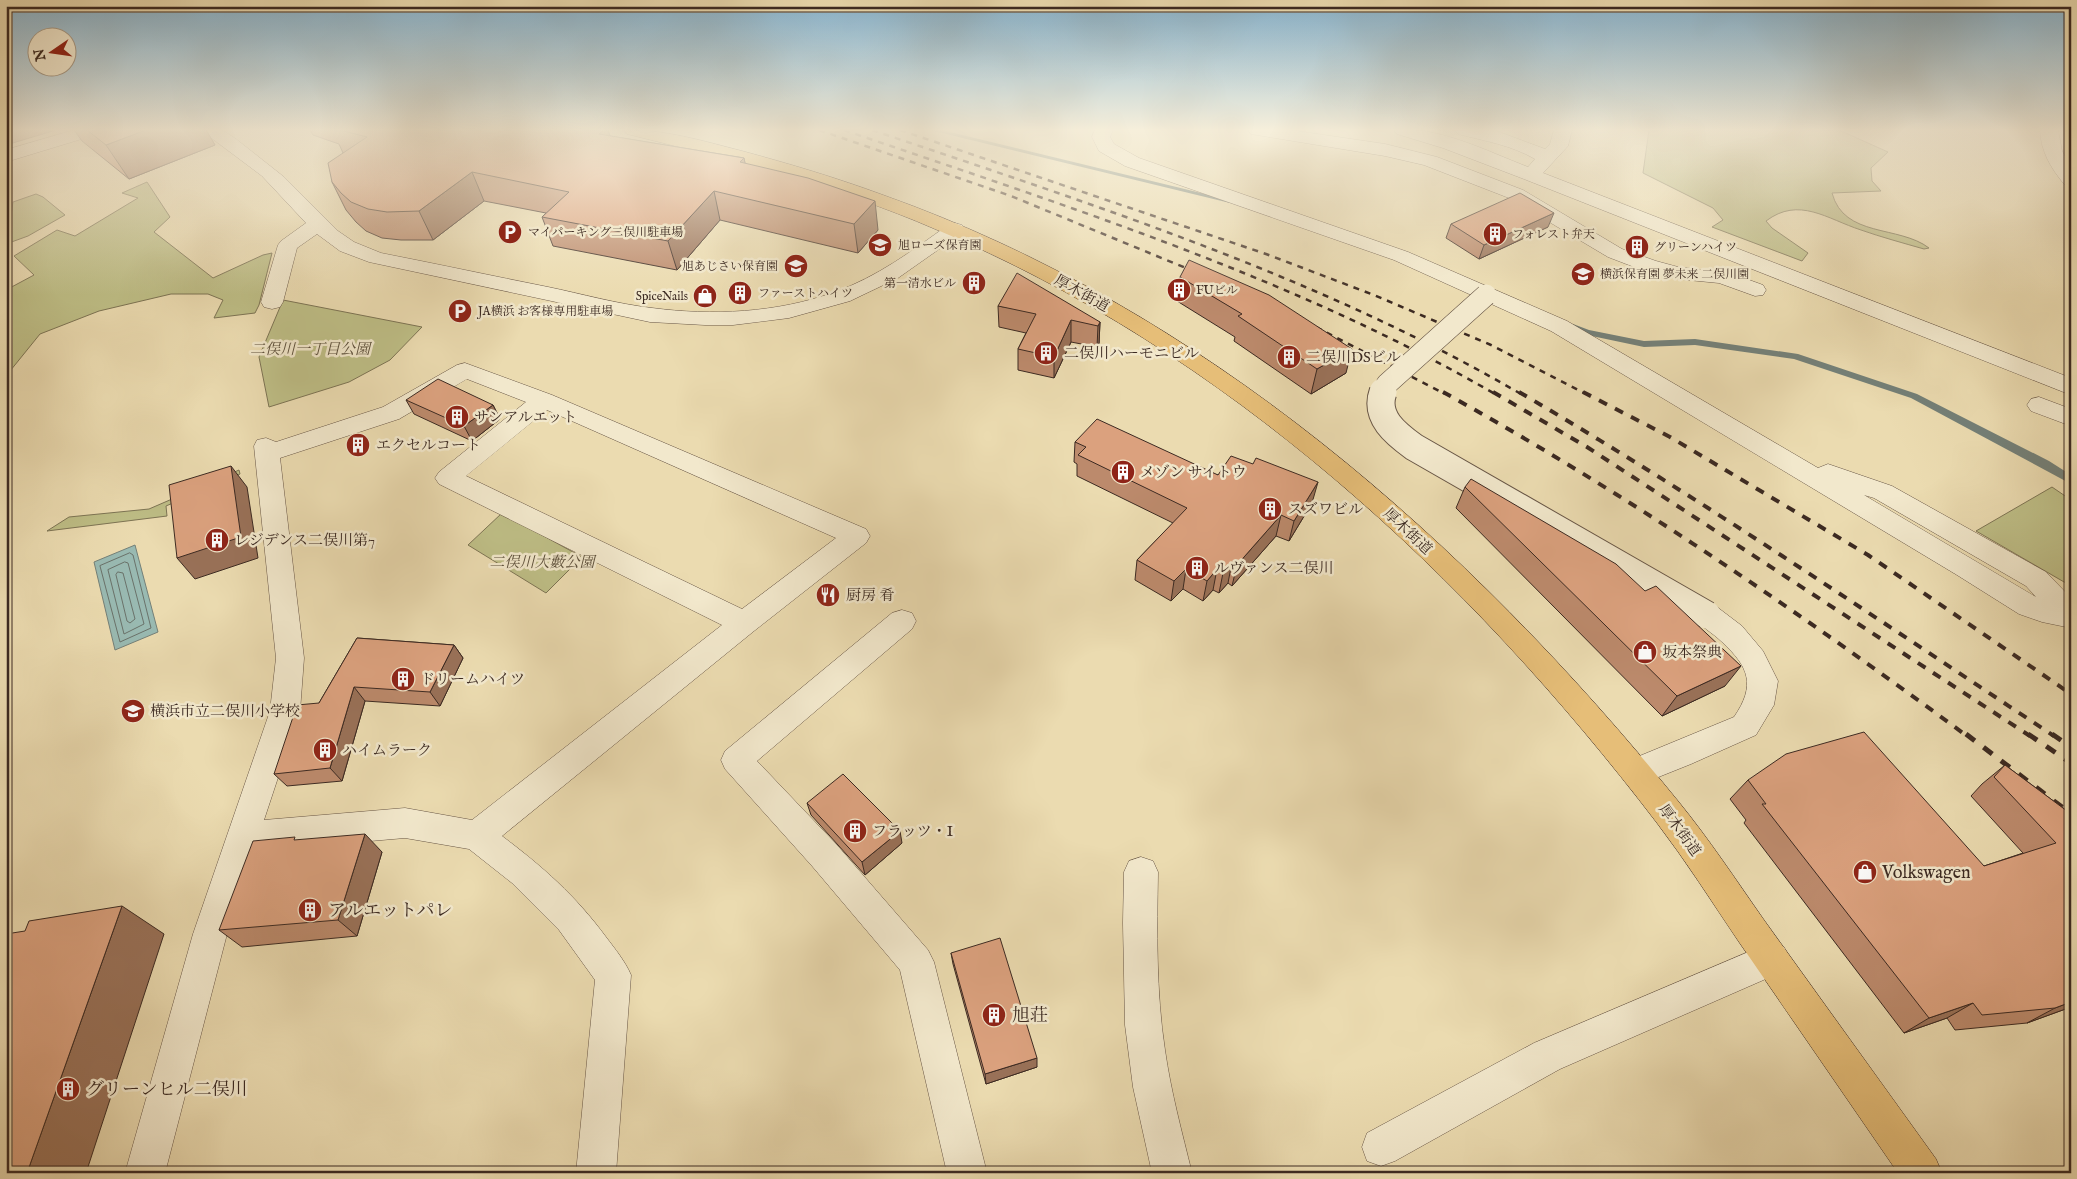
<svg xmlns="http://www.w3.org/2000/svg" width="2077" height="1179" viewBox="0 0 2077 1179" font-family="'IM FELL English','Noto Serif JP',serif">
  <style>
    .green { fill: #bebe86; stroke: #7d7454 }
    .water { fill: #99bab2; stroke: #748078 }
    .lines { fill: none; stroke-linecap: round; stroke-linejoin: round }
    .shore { stroke: #6a726a; stroke-width: 1 }
    .stream { fill: #748078; fill-rule: evenodd }
    .minor-casing { stroke: #685646; stroke-width: 1 }
    .major-casing { stroke: #3c2a22; stroke-width: 1 }
    .minor { fill: #f2e8cc; fill-rule: evenodd }
    .major { fill: #e6be78; fill-rule: evenodd }
    .rail-far2 { stroke: #3c2a22; stroke-width: 2.5; stroke-dasharray: 6 6; stroke-linecap: butt }
    .rail-far1 { stroke: #3c2a22; stroke-width: 4; stroke-dasharray: 9 9; stroke-linecap: butt }
    .rail { stroke: #3c2a22; stroke-width: 5; stroke-dasharray: 11 11; stroke-linecap: butt }
    .minor-bridge-far1-casing { stroke: #685646; stroke-width: 22; stroke-linecap: butt }
    .minor-bridge-casing { stroke: #685646; stroke-width: 29; stroke-linecap: butt }
    .minor-bridge-far1 { stroke: #f2e8cc; stroke-width: 21 }
    .minor-bridge { stroke: #f2e8cc; stroke-width: 27 }
    .wall { fill: #bc8a6c; stroke: #3c2a22 }
    .shaded-wall { fill: #997158; stroke: #3c2a22 }
    .building { fill: #dba17e; stroke: #3c2a22 }
    .labels { text-anchor: middle; stroke-width: 5; stroke-linejoin: round; paint-order: stroke }
    .far-poi-label { font-size: 12px; fill: #3c2a22; stroke: #f2e8cc; text-anchor: start }
    .street-label { font-size: 15px; fill: #3c2a22; stroke: #f2e8cc }
    .park-label { font-size: 15px; font-style: italic; fill: #5c4f3b; stroke: #f2e8cc }
    .poi-label { font-size: 15px; fill: #3c2a22; stroke: #f2e8cc; text-anchor: start }
    .near-poi-label { font-size: 18px; fill: #3c2a22; stroke: #f2e8cc; text-anchor: start }
  </style>
  <rect width="100%" height="100%" fill="#ebdbb0"/>
  <filter id="stains"><feTurbulence type="fractalNoise" baseFrequency=".004" numOctaves="4"/><feColorMatrix values="0 0 0 0 .2 0 0 0 0 .09 0 0 0 0 .02 0 0 0 .5 -.17"/></filter>
  <radialGradient id="worn" r=".72"><stop offset=".6" stop-color="#630" stop-opacity="0"/><stop offset="1" stop-color="#630" stop-opacity=".3"/></radialGradient>
  <g class="green">
    <path d="M 1649,130 L 1839,130 L 1888,152 L 1871,168 L 1872,181 L 1881,191 L 1832,193 C 1844,238 1899,225 1929,248 L 1924,249 C 1903,243 1881,237 1861,230 C 1827,219 1799,196 1766,221 L 1772,228 L 1808,253 L 1802,261 L 1712,227 L 1723,220 L 1713,208 L 1643,173 Z"/>
    <path d="M 147,182 L 170,217 L 154,232 L 213,278 L 263,255 L 272,253 L 259,305 L 255,313 L 214,318 L 223,300 L 208,294 L 171,294 L 99,311 L 40,334 L 6,376 L 6,290 L 34,275 L 14,256 L 57,230 L 75,236 L 138,198 L 122,193 Z"/>
    <path d="M 36,194 L 43,197 L 65,215 L 28,236 L 6,244 L 6,224 L 10,222 L 13,202 Z"/>
    <path d="M 283,300 L 422,327 L 390,360 L 349,382 L 269,407 L 259,357 Z"/>
    <path d="M 239,470 L 240,474 L 166,506 L 167,516 L 47,531 L 69,517 L 149,509 Z"/>
    <path d="M 2052,487 L 2071,500 L 2071,586 L 1976,531 Z"/>
    <path d="M 502,513 L 582,557 L 546,593 L 468,545 Z"/>
  </g>
  <path class="water" d="M 135,545 L 158,632 L 115,650 L 94,562 Z"/>
  <g class="lines">
    <g class="shore">
      <path d="M 130,553 L 133,555 L 151,628 L 120,642 L 100,566 Z"/>
      <path d="M 125,562 L 128,563 L 144,624 L 124,634 L 108,570 Z"/>
      <path d="M 118,572 L 123,573 L 135,619 L 130,623 L 127,621 L 116,575 Z"/>
    </g>
    <g class="stream">
      <path d="M 930,130 L 942,130 L 1234,201 L 1230,203 Z"/>
      <path d="M 1573,324 L 1589,330 L 1644,341 L 1695,339 L 1798,354 L 1917,394 L 2049,461 L 2071,475 L 2071,484 L 1911,398 L 1794,359 L 1695,345 L 1644,347 L 1587,335 L 1570,329 L 1570,325 Z"/>
    </g>
    <g class="minor-casing">
      <g id="minor">
        <path d="M 74,130 L 101,130 L 98,134 L 6,162 L 6,150 Z"/>
        <path d="M 201,130 L 222,130 L 236,139 L 284,177 L 338,231 L 354,242 L 381,253 C 437,264 493,276 548,287 C 582,294 617,304 652,308 C 712,316 777,313 835,292 C 877,277 912,251 948,225 L 955,223 L 962,225 L 965,229 L 962,233 L 898,278 L 850,301 L 789,318 L 733,325 L 705,325 L 650,322 L 369,262 L 340,251 L 317,234 L 297,248 L 283,302 L 280,307 L 272,309 L 264,307 L 261,302 L 278,245 L 281,241 L 306,223 L 262,176 Z"/>
        <path d="M 1095,130 L 1113,130 L 1110,137 L 1114,144 L 1139,158 L 1408,252 L 1567,321 L 1818,468 L 1828,464 L 1892,486 L 2046,572 L 2071,598 L 2071,628 L 2042,622 L 2019,614 L 1957,575 L 1551,331 L 1394,260 L 1125,166 L 1099,151 L 1092,137 ZM 1864,495 L 1874,498 L 2026,586 L 2036,597 Z"/>
        <path d="M 1248,130 L 1290,130 L 1385,144 L 1437,157 L 1523,190 L 1622,249 L 1656,261 L 1678,267 L 1730,273 L 1763,285 L 1766,290 L 1763,295 L 1755,296 L 1719,283 L 1678,279 L 1642,270 L 1608,257 L 1509,198 L 1424,165 L 1385,156 L 1257,135 L 1251,134 Z"/>
        <path d="M 1394,130 C 1439,126 1486,151 1528,167 L 1535,159 C 1511,145 1485,141 1458,134 L 1455,130 L 1494,130 L 1545,149 L 1550,144 L 1554,130 L 1572,130 L 1568,146 L 1543,173 L 2071,378 L 2071,395 L 1524,179 L 1443,148 L 1397,134 Z"/>
        <path d="M 2040,130 L 2058,130 L 2062,151 L 2071,167 L 2071,186 L 2064,184 C 2051,168 2041,152 2040,130 Z"/>
        <path d="M 465,363 L 552,395 L 866,529 L 870,536 L 866,543 L 754,631 L 502,836 C 543,867 575,895 606,937 C 615,949 625,961 631,975 L 616,1173 L 576,1173 L 595,980 L 559,930 L 512,883 L 469,849 L 405,838 L 254,851 L 227,934 L 165,1173 L 125,1173 L 193,934 L 270,711 L 276,658 L 254,446 L 257,440 L 266,438 L 276,442 L 383,407 L 457,365 ZM 467,379 L 526,402 L 439,472 L 435,478 L 439,484 L 722,625 L 472,820 L 405,808 L 264,820 L 300,711 L 304,658 L 280,458 L 399,419 ZM 547,410 L 836,538 L 742,609 L 466,476 Z"/>
        <path d="M 2039,397 L 2071,409 L 2071,426 L 2031,411 L 2027,405 L 2031,399 Z"/>
        <path d="M 1707,604 L 1717,607 L 1742,626 L 1763,651 L 1778,681 L 1774,705 L 1756,735 L 1691,764 L 1636,786 L 1625,782 L 1620,772 L 1625,762 L 1734,717 C 1756,685 1749,667 1722,642 C 1712,632 1700,627 1693,615 L 1697,607 Z"/>
        <path d="M 902,610 L 912,613 L 916,621 L 912,629 L 757,761 L 836,844 L 928,950 L 934,962 L 987,1173 L 947,1173 L 900,970 L 812,866 L 725,769 L 721,760 L 725,751 L 892,613 Z"/>
        <path d="M 1141,857 L 1153,861 L 1158,872 C 1157,931 1156,991 1165,1050 C 1171,1092 1182,1132 1192,1173 L 1152,1173 L 1133,1087 L 1125,1025 L 1123,923 L 1124,872 L 1129,861 Z"/>
        <path d="M 1772,942 L 1784,947 L 1790,959 L 1784,971 L 1560,1069 L 1395,1161 L 1381,1166 L 1367,1161 L 1362,1147 L 1367,1133 L 1534,1043 Z"/>
      </g>
    </g>
    <g class="major-casing">
      <path id="major" d="M 624,130 C 664,129 703,141 742,151 C 790,164 837,178 883,195 C 1204,309 1466,540 1678,801 C 1709,839 1736,880 1764,920 C 1821,1000 1879,1079 1936,1159 L 1942,1173 L 1898,1173 C 1845,1096 1792,1019 1739,942 C 1712,902 1686,861 1657,823 C 1467,574 1226,351 935,229 C 836,186 732,160 627,134 Z"/>
    </g>
    <use href="#minor" class="minor"/>
    <use href="#major" class="major"/>
    <g class="rail-far2">
      <path d="M 819,130 L 1011,196 L 1198,273"/>
      <path d="M 844,130 C 1065,206 1291,276 1495,394"/>
      <path d="M 872,130 C 1094,205 1318,276 1521,394"/>
      <path d="M 900,130 L 1266,254 L 1374,295 L 1491,345 L 1586,394"/>
      <path d="M 1316,327 L 1445,394"/>
    </g>
    <g class="rail-far1">
      <path d="M 1443,392 C 1626,493 1799,612 1967,736"/>
      <path d="M 1493,392 L 1587,447 L 2030,736"/>
      <path d="M 1519,392 C 1702,499 1877,619 2054,736"/>
      <path d="M 1583,392 L 1670,437 L 1868,555 L 2071,694"/>
    </g>
    <g class="rail">
      <path d="M 1966,734 L 2071,814"/>
      <path d="M 2028,734 L 2071,763"/>
      <path d="M 2052,734 L 2071,747"/>
    </g>
    <g class="minor-bridge-far1-casing">
      <path id="minor-bridge-far1" d="M 1382,394 L 1387,384 L 1486,295"/>
    </g>
    <g class="minor-bridge-casing">
      <path id="minor-bridge" d="M 1383,392 C 1374,417 1396,434 1414,447 L 1707,615"/>
    </g>
    <use href="#minor-bridge-far1" class="minor-bridge-far1"/>
    <use href="#minor-bridge" class="minor-bridge"/>
  </g>
  <g class="wall">
    <path d="M 74,130 L 206,130 L 215,145 L 129,179 L 82,141 Z"/>
    <path d="M 310,130 L 608,130 L 610,136 L 744,158 L 745,164 L 878,230 L 858,253 L 720,220 L 677,270 L 553,246 L 542,217 L 546,213 L 484,201 L 433,240 L 401,240 L 382,238 L 366,231 L 356,222 L 346,210 L 332,182 L 343,153 L 339,144 L 313,135 Z"/>
    <path d="M 1451,224 L 1548,227 L 1479,259 L 1446,238 Z"/>
    <path d="M 1180,277 L 1346,373 L 1311,394 L 1234,341 L 1235,337 L 1177,301 Z"/>
    <path d="M 998,306 L 1100,322 L 1099,343 L 1097,347 L 1071,342 L 1054,378 L 1018,370 L 1018,349 L 1026,333 L 999,327 Z"/>
    <path d="M 406,400 L 493,405 L 500,419 L 472,441 L 414,414 Z"/>
    <path d="M 1075,442 L 1218,475 L 1312,503 L 1289,541 L 1276,536 L 1232,586 L 1228,583 L 1219,593 L 1213,590 L 1203,601 L 1183,589 L 1171,601 L 1135,580 L 1137,560 L 1173,523 L 1077,476 L 1077,464 L 1074,462 Z"/>
    <path d="M 1465,487 L 1725,686 L 1662,716 L 1456,508 Z"/>
    <path d="M 357,638 L 454,645 L 463,658 L 440,706 L 365,701 L 342,781 L 287,786 L 274,774 L 319,703 Z"/>
    <path d="M 2005,765 L 2071,814 L 2071,1007 L 2027,1023 L 1955,1030 L 1947,1018 L 1904,1033 L 1744,823 L 1746,820 L 1730,799 L 1748,780 L 1984,866 L 2023,853 L 1971,796 L 1982,784 Z"/>
    <path d="M 807,803 L 902,843 L 865,875 L 811,815 Z"/>
    <path d="M 298,840 L 382,852 L 357,936 L 242,947 L 219,930 Z"/>
    <path d="M 951,953 L 1037,1067 L 986,1084 L 953,964 Z"/>
  </g>
  <g class="shaded-wall">
    <path d="M 6,130 L 56,130 L 6,145 Z"/>
    <path d="M 146,130 L 206,130 L 215,145 L 129,179 L 106,145 Z"/>
    <path d="M 604,130 L 608,130 L 616,155 L 599,134 Z"/>
    <path d="M 744,158 L 750,187 L 740,162 Z"/>
    <path d="M 472,172 L 484,201 L 433,240 L 419,211 Z"/>
    <path d="M 714,191 L 720,220 L 677,270 L 668,241 Z"/>
    <path d="M 875,201 L 878,230 L 858,253 L 854,224 Z"/>
    <path d="M 1554,213 L 1548,227 L 1479,259 L 1484,245 Z"/>
    <path d="M 1071,320 L 1071,342 L 1054,378 L 1054,357 Z"/>
    <path d="M 1100,322 L 1099,343 L 1097,347 L 1098,326 Z"/>
    <path d="M 1352,349 L 1346,373 L 1311,394 L 1317,369 Z"/>
    <path d="M 493,405 L 500,419 L 472,441 L 464,426 Z"/>
    <path d="M 231,466 L 247,487 L 258,558 L 195,579 L 177,558 Z"/>
    <path d="M 1318,482 L 1312,503 L 1289,541 L 1294,521 Z"/>
    <path d="M 1281,515 L 1276,536 L 1232,586 L 1237,565 Z"/>
    <path d="M 1232,562 L 1228,583 L 1219,593 L 1223,573 Z"/>
    <path d="M 1186,569 L 1183,589 L 1171,601 L 1174,581 Z"/>
    <path d="M 1217,569 L 1213,590 L 1203,601 L 1207,581 Z"/>
    <path d="M 454,645 L 463,658 L 440,706 L 430,692 Z"/>
    <path d="M 1741,666 L 1725,686 L 1662,716 L 1677,696 Z"/>
    <path d="M 354,687 L 365,701 L 342,781 L 330,768 Z"/>
    <path d="M 900,831 L 902,843 L 865,875 L 862,862 Z"/>
    <path d="M 365,834 L 382,852 L 357,936 L 338,920 Z"/>
    <path d="M 122,906 L 164,934 L 86,1173 L 27,1173 Z"/>
    <path d="M 2071,1002 L 2071,1007 L 2027,1023 L 2055,1008 Z"/>
    <path d="M 1973,1003 L 1947,1018 L 1904,1033 L 1929,1018 Z"/>
    <path d="M 1037,1058 L 1037,1067 L 986,1084 L 985,1074 Z"/>
  </g>
  <g class="building">
    <path d="M 87,130 L 146,130 L 106,145 Z"/>
    <path d="M 340,130 L 604,130 L 599,134 L 744,158 L 740,162 L 808,178 L 875,201 L 854,224 L 714,191 L 668,241 L 542,217 L 569,192 L 472,172 L 419,211 L 387,212 L 368,209 L 351,202 L 341,193 L 332,182 L 328,163 L 367,137 Z"/>
    <path d="M 1520,193 L 1554,213 L 1484,245 L 1451,224 Z"/>
    <path d="M 1189,260 L 1269,295 L 1352,349 L 1317,369 L 1238,316 L 1242,314 L 1180,277 Z"/>
    <path d="M 1017,273 L 1100,322 L 1098,326 L 1071,320 L 1054,357 L 1018,349 L 1036,314 L 998,306 Z"/>
    <path d="M 438,379 L 493,405 L 464,426 L 406,400 Z"/>
    <path d="M 1097,419 L 1218,475 L 1231,456 L 1253,464 L 1256,458 L 1318,482 L 1294,521 L 1281,515 L 1237,565 L 1232,562 L 1223,573 L 1217,569 L 1207,581 L 1186,569 L 1174,581 L 1137,560 L 1187,508 L 1078,455 L 1086,447 L 1075,442 Z"/>
    <path d="M 231,466 L 241,537 L 177,558 L 169,485 Z"/>
    <path d="M 1471,479 L 1616,564 L 1645,591 L 1656,586 L 1741,666 L 1677,696 L 1465,487 Z"/>
    <path d="M 357,638 L 454,645 L 430,692 L 354,687 L 330,768 L 274,774 L 297,705 L 319,703 Z"/>
    <path d="M 1864,732 L 1984,866 L 2056,843 L 1994,777 L 2005,765 L 2071,814 L 2071,1002 L 2055,1008 L 1982,1015 L 1973,1003 L 1929,1018 L 1762,804 L 1766,804 L 1748,780 L 1786,754 Z"/>
    <path d="M 843,774 L 900,831 L 862,862 L 807,803 Z"/>
    <path d="M 365,834 L 338,920 L 219,930 L 253,841 L 295,837 L 294,840 Z"/>
    <path d="M 122,906 L 27,1173 L 6,1173 L 6,934 L 25,931 L 29,921 Z"/>
    <path d="M 1000,938 L 1037,1058 L 985,1074 L 951,953 Z"/>
  </g>
  <linearGradient id="sky" x2="0" y2="1"><stop stop-color="#88b6d2"/><stop offset="0.44" stop-color="#f6efdb"/><stop offset="1" stop-color="#f6efdb" stop-opacity="0"/></linearGradient>
  <rect width="2077" height="295" fill="url(#sky)"/>
  <defs>
    <g id="parking-disc" transform="scale(1.25)"><circle r="9.5" fill="#8f2418" stroke="#f2e8cc"/><path d="M-3.5-5.5H1a3.5 3.5 0 0 1 0 7H-1V5.5H-3.5ZM-1-3.4V-.6H.8a1.4 1.4 0 0 0 0-2.8Z" fill="#fff"/></g>
    <g id="building-disc" transform="scale(1.25)"><circle r="9.5" fill="#8f2418" stroke="#f2e8cc"/><path d="M-4-6H4V6H1V3H-1V6H-4ZM-2.5-4.3h1.7v1.8h-1.7ZM.8-4.3h1.7v1.8H.8ZM-2.5-1h1.7V.8h-1.7ZM.8-1h1.7V.8H.8Z" fill="#fff"/></g>
    <g id="school-disc" transform="scale(1.25)"><circle r="9.5" fill="#8f2418" stroke="#f2e8cc"/><path d="M0-5L7-2L0 1L-7-2ZM-4 1L0 2.5L4 1V4Q0 6-4 4Z" fill="#fff"/></g>
    <g id="shop-disc" transform="scale(1.25)"><circle r="9.5" fill="#8f2418" stroke="#f2e8cc"/><path d="M-5-2.5h2.3a2.7 3.5 0 0 1 5.4 0H5L5.5 6h-11ZM-1.5-2.5h3a1.5 2.3 0 0 0-3 0Z" fill="#fff"/></g>
    <g id="restaurant-disc" transform="scale(1.25)"><circle r="9.5" fill="#8f2418" stroke="#f2e8cc"/><path d="M-5-6h1v4h1v-4h1v4h1v-4h1v5L-1.5 .5V6h-2V.5L-5-1ZM5-6V6H3V1.5H1.5Q1.5-4 5-6Z" fill="#fff"/></g>
  </defs>
  <g fill-rule="evenodd">
    <use href="#parking-disc" x="510" y="232"/>
    <use href="#building-disc" x="1495" y="234"/>
    <use href="#school-disc" x="880" y="245"/>
    <use href="#building-disc" x="1637" y="247"/>
    <use href="#school-disc" x="796" y="266"/>
    <use href="#school-disc" x="1583" y="274"/>
    <use href="#building-disc" x="974" y="283"/>
    <use href="#building-disc" x="1179" y="290"/>
    <use href="#building-disc" x="740" y="293"/>
    <use href="#shop-disc" x="705" y="296"/>
    <use href="#parking-disc" x="460" y="311"/>
    <use href="#building-disc" x="1046" y="353"/>
    <use href="#building-disc" x="1289" y="357"/>
    <use href="#building-disc" x="457" y="417"/>
    <use href="#building-disc" x="358" y="445"/>
    <use href="#building-disc" x="1123" y="472"/>
    <use href="#building-disc" x="1270" y="509"/>
    <use href="#building-disc" x="217" y="540"/>
    <use href="#building-disc" x="1197" y="568"/>
    <use href="#restaurant-disc" x="828" y="595"/>
    <use href="#shop-disc" x="1645" y="652"/>
    <use href="#building-disc" x="403" y="679"/>
    <use href="#school-disc" x="133" y="711"/>
    <use href="#building-disc" x="325" y="750"/>
    <use href="#building-disc" x="855" y="831"/>
    <use href="#shop-disc" x="1865" y="872"/>
    <use href="#building-disc" x="310" y="910"/>
    <use href="#building-disc" x="994" y="1015"/>
    <use href="#building-disc" x="68" y="1089"/>
  </g>
  <g class="labels">
    <g class="far-poi-label">
      <text x="528" y="236">マイパーキング二俣川駐車場</text>
      <text x="1512" y="238">フォレスト弁天</text>
      <text x="898" y="249">旭ローズ保育園</text>
      <text x="1654" y="251">グリーンハイツ</text>
      <text x="778" y="270" text-anchor="end">旭あじさい保育園</text>
      <text x="1600" y="278">横浜保育園 夢未来 二俣川園</text>
      <text x="956" y="287" text-anchor="end">第一清水ビル</text>
      <text x="1196" y="294">FUビル</text>
      <text x="758" y="297">ファーストハイツ</text>
      <text x="688" y="300" text-anchor="end">SpiceNails</text>
      <text x="478" y="315">JA横浜 お客様専用駐車場</text>
    </g>
    <g class="street-label">
      <text transform="translate(1082 293) rotate(29)" y="5">厚木街道</text>
      <text transform="translate(1408 531) rotate(43)" y="5">厚木街道</text>
      <text transform="translate(1680 830) rotate(54)" y="5">厚木街道</text>
    </g>
    <g class="park-label">
      <text x="310" y="354">二俣川一丁目公園</text>
      <text x="542" y="567">二俣川大藪公園</text>
    </g>
    <g class="poi-label">
      <text x="1064" y="358">二俣川ハーモニビル</text>
      <text x="1306" y="362">二俣川DSビル</text>
      <text x="474" y="422">サンアルエット</text>
      <text x="376" y="450">エクセルコート</text>
      <text x="1140" y="477">メゾン サイトウ</text>
      <text x="1288" y="514">スズワビル</text>
      <text x="234" y="545">レジデンス二俣川第7</text>
      <text x="1214" y="573">ルヴァンス二俣川</text>
      <text x="846" y="600">厨房 肴</text>
      <text x="1662" y="657">坂本祭典</text>
      <text x="420" y="684">ドリームハイツ</text>
      <text x="150" y="716">横浜市立二俣川小学校</text>
      <text x="342" y="755">ハイムラーク</text>
      <text x="872" y="836">フラッツ・I</text>
    </g>
    <g class="near-poi-label">
      <text x="1882" y="878">Volkswagen</text>
      <text x="328" y="916">アルエットパレ</text>
      <text x="1012" y="1021">旭荘</text>
      <text x="86" y="1095">グリーンヒル二俣川</text>
    </g>
  </g>
  <rect width="2077" height="1179" fill="none" stroke="#ebdbb0" stroke-width="25"/>
  <rect x="8" y="8" width="2062" height="1164" fill="none" stroke="#3c2a22" stroke-width="2.5"/>
  <rect x="12" y="12" width="2052" height="1154" fill="none" stroke="#3c2a22"/>
  <g transform="translate(52 52) rotate(257)"><circle r="24" fill="#f2e8cc" stroke="#a99c88"/>
  <path d="M0-4L9 19L0 12L-9 19Z" fill="#8f2418"/>
  <text y="-8" font-size="14" font-weight="bold" text-anchor="middle" fill="#3c2a22">N</text>
  </g>
  <rect width="100%" height="100%" filter="url(#stains)"/>
  <rect width="100%" height="100%" fill="url(#worn)"/>
</svg>
